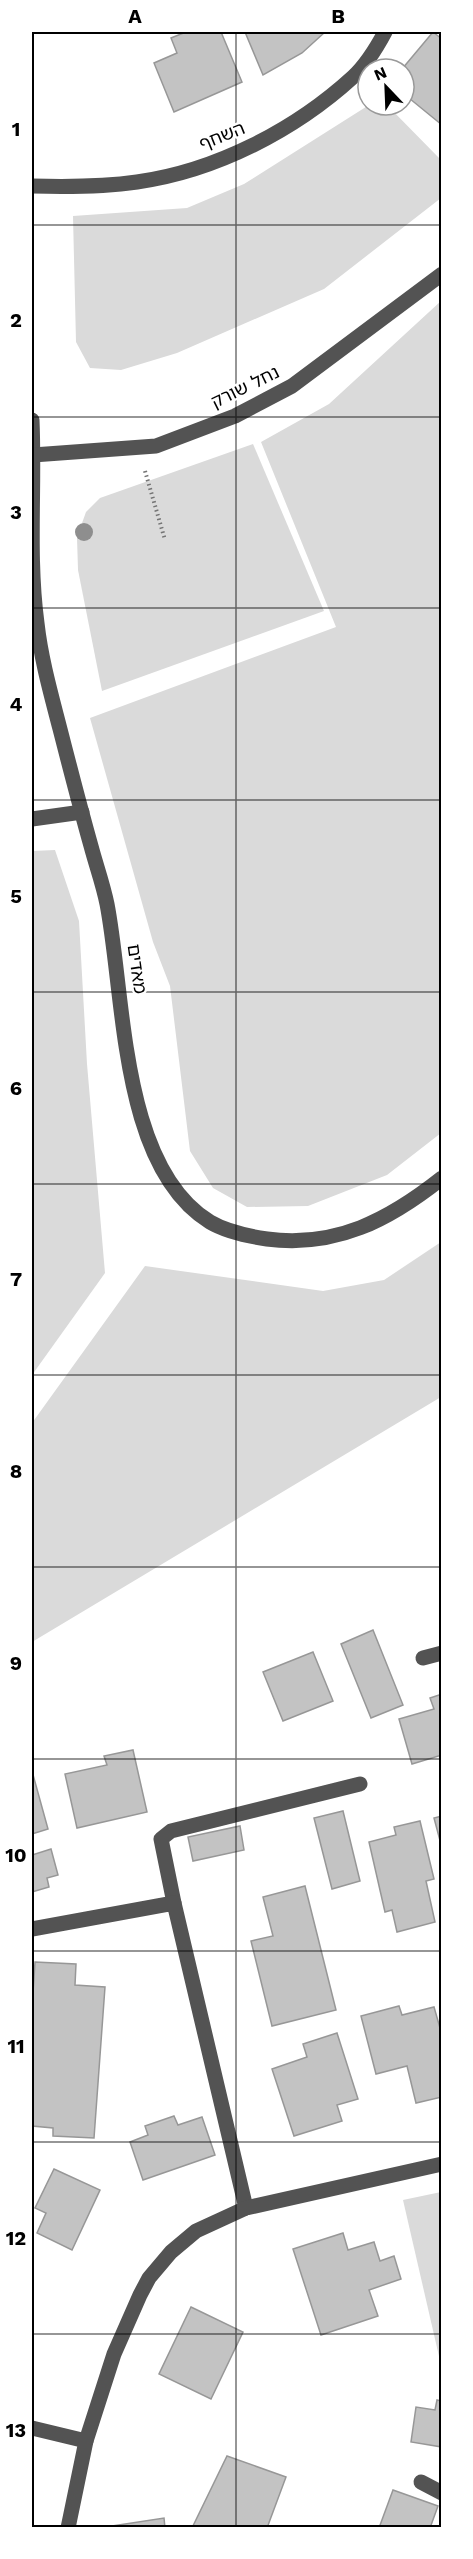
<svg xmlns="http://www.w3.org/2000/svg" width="473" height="2559" viewBox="0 0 473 2559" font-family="'Work Sans','Noto Sans Hebrew',sans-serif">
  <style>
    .green { fill: #dadada }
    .building { fill: #c3c3c3; stroke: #979797; stroke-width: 1.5 }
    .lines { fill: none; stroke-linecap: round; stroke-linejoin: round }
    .path { stroke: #757575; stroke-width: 4; stroke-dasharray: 1.5 3; stroke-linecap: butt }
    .minor { stroke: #535353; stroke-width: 15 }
    .tree { fill: #8e8e8e }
    .grid { fill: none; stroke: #000; stroke-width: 1.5; stroke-opacity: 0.55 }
    .labels { text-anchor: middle; stroke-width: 4.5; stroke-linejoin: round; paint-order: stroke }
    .street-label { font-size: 18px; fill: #000; stroke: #fff }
    .neatline { fill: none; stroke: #000; stroke-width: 2 }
    .grid-label { font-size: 20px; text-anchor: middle; font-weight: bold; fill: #000 }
  </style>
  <rect width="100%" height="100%" fill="#fff"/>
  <g class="green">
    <path d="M 369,105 L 387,105 L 441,160 L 441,198 L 324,289 L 177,353 L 121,370 L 90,368 L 76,342 L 73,216 L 187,208 L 244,184 Z"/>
    <path d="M 441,301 L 441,1133 L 387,1175 L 308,1206 L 247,1207 L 213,1188 L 190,1151 L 170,986 L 153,942 L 90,718 L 336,627 L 261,442 L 329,404 Z"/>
    <path d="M 253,444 L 324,611 L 102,691 L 78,570 L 77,537 L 86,512 L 100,498 Z"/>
    <path d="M 55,850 L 79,921 L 87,1064 L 105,1273 L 32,1375 L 32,851 Z"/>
    <path d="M 441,1242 L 441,1397 L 32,1642 L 32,1423 L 145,1266 L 323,1291 L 384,1280 Z"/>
    <path d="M 441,2192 L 442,2192 L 441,2365 L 403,2200 Z"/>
  </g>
  <g class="building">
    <path d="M 186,32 L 221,32 L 242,82 L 174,112 L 154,63 L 177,53 L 171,38 Z"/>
    <path d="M 245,32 L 325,32 L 302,53 L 263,75 Z"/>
    <path d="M 433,32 L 442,39 L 442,125 L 404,94 L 404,69 L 402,69 Z"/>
    <path d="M 373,1630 L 403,1705 L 371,1718 L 341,1644 Z"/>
    <path d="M 313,1652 L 333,1701 L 283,1721 L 263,1672 Z"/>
    <path d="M 442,1694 L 442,1755 L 412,1764 L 399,1719 L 434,1709 L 430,1698 Z"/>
    <path d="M 133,1750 L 147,1812 L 77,1828 L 65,1774 L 107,1765 L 104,1756 Z"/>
    <path d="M 32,1771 L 48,1829 L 32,1834 Z"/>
    <path d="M 343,1811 L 360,1881 L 332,1889 L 314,1818 Z"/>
    <path d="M 442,1816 L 442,1848 L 434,1818 Z"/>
    <path d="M 420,1821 L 434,1879 L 426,1881 L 435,1922 L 397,1932 L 392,1910 L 385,1912 L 369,1842 L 396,1835 L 394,1827 Z"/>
    <path d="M 240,1826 L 244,1850 L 193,1861 L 188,1837 Z"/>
    <path d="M 51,1849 L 58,1875 L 47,1878 L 49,1887 L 32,1892 L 32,1855 Z"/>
    <path d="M 305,1886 L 336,2010 L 272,2026 L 251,1941 L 273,1936 L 263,1897 Z"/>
    <path d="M 35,1962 L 76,1964 L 75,1985 L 105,1987 L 94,2138 L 53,2136 L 53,2128 L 32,2126 L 32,2008 Z"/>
    <path d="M 399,2006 L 402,2015 L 434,2007 L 442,2035 L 442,2097 L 416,2103 L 407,2066 L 376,2074 L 361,2016 Z"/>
    <path d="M 337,2033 L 358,2099 L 337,2105 L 342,2121 L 294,2136 L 272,2069 L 307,2057 L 303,2044 Z"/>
    <path d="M 174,2116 L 178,2125 L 202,2117 L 215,2155 L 143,2180 L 130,2142 L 148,2135 L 145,2126 Z"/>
    <path d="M 54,2169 L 100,2190 L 72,2250 L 37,2233 L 46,2213 L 35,2208 Z"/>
    <path d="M 343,2233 L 348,2250 L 374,2242 L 380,2261 L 394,2256 L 401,2279 L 369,2290 L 378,2316 L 321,2335 L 293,2249 Z"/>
    <path d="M 191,2307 L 243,2332 L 211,2399 L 159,2374 Z"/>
    <path d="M 437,2400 L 442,2401 L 442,2447 L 411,2442 L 416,2407 L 435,2410 Z"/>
    <path d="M 227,2456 L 286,2477 L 267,2528 L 192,2528 Z"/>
    <path d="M 393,2490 L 438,2506 L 430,2528 L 379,2528 Z"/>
    <path d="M 164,2518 L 165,2528 L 106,2528 L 106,2527 Z"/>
  </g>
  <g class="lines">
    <path class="path" d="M 145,471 L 165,540"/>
    <g class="minor">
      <path d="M 32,186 C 67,187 102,187 137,182 C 216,171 295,130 353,77 C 366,65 377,47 385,32"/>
      <path d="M 32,420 C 35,488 28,556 37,623 C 41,659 51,694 60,729 C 70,768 80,807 91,846 C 96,865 103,884 107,904 C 125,997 120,1167 210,1222 C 227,1232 247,1236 267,1239 C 336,1248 389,1220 442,1178"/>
      <path d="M 33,455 L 156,446 L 235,416 L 292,386 L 442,274"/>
      <path d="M 32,819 L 82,812"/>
      <path d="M 423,1658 L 442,1653"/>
      <path d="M 174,1903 L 161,1839 L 171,1831 L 360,1784"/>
      <path d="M 32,1929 L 174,1903 L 246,2208"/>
      <path d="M 32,2428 L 86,2441"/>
      <path d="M 421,2482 L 442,2493"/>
      <path d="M 68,2528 L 86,2441 L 114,2354 L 140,2295 L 149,2278 L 171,2252 L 196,2231 L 246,2208 L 442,2164"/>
    </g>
  </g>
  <circle class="tree" cx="84" cy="532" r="9"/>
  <path class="grid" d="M 236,32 L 236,2528M 32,225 L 442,225M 32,417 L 442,417M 32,608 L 442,608M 32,800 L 442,800M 32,992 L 442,992M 32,1184 L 442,1184M 32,1375 L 442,1375M 32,1567 L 442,1567M 32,1759 L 442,1759M 32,1951 L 442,1951M 32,2142 L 442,2142M 32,2334 L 442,2334"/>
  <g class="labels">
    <g class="street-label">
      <text transform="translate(222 136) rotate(-22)" y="6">השחף</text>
      <text transform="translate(245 387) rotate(-26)" y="6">נחל שורק</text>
      <text transform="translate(137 969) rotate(82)" y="6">מאדים</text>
    </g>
  </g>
  <rect width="473" height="2559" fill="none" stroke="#ffffff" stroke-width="66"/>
  <g transform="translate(386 87) rotate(337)"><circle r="28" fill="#ffffff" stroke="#999999" stroke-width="1.5"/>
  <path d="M0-4.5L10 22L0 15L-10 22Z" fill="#000000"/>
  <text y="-9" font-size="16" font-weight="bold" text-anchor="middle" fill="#000000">N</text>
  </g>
  <rect x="33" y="33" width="407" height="2493" class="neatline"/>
  <g class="grid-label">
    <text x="135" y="23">A</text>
    <text x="338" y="23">B</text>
    <text x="16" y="136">1</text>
    <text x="16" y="327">2</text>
    <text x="16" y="519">3</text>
    <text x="16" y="711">4</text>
    <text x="16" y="903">5</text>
    <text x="16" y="1095">6</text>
    <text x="16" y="1286">7</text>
    <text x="16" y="1478">8</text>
    <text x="16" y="1670">9</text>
    <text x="16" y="1862">10</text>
    <text x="16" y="2053">11</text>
    <text x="16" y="2245">12</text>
    <text x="16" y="2437">13</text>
  </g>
</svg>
